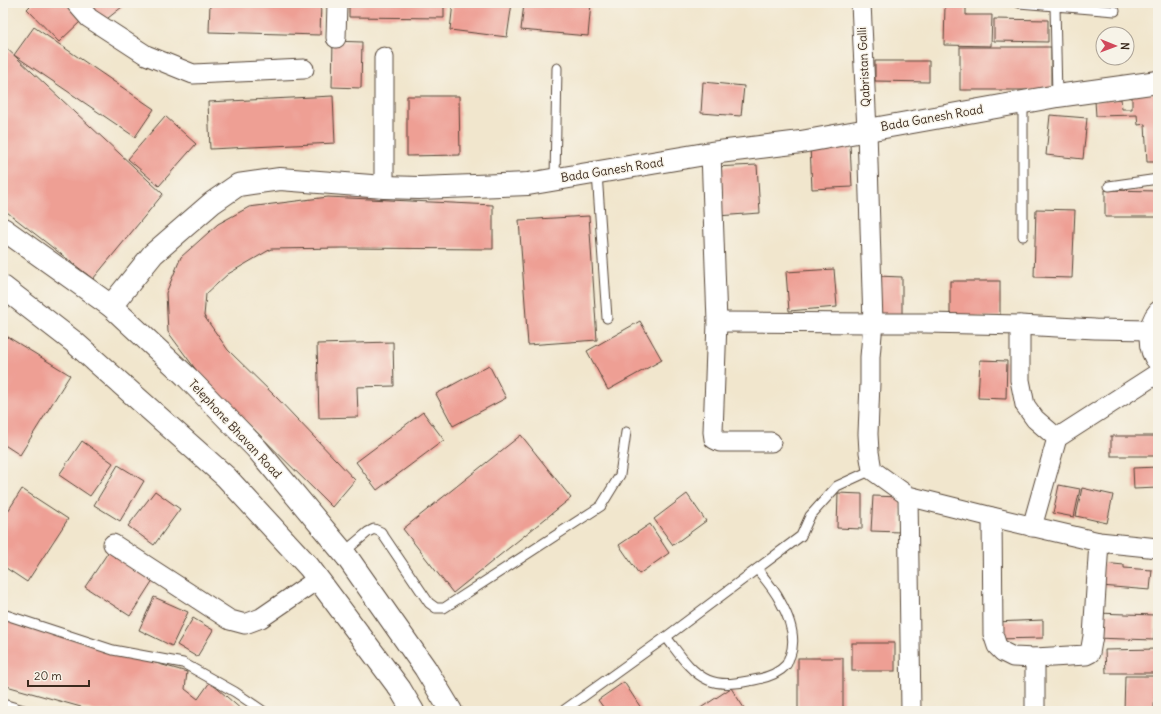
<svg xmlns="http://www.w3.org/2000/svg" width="1161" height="714" viewBox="0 0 1161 714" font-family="Delius,sans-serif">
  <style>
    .building { fill: #ee9f94 }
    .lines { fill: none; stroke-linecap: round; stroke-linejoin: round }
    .lane-casing { stroke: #564638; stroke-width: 11 }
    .street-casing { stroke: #564638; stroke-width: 21 }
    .secondary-casing { stroke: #564638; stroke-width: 24 }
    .primary-casing { stroke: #564638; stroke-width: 24 }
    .lane { stroke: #fff; stroke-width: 9 }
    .street { stroke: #fff; stroke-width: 19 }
    .secondary { stroke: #fff; stroke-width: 22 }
    .primary { stroke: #fff; stroke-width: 22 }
    .labels { text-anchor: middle; stroke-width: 3; stroke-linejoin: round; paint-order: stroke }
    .street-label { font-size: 12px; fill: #3b2a1e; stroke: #f7f3e8 }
  </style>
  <rect width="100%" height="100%" fill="#f7f3e8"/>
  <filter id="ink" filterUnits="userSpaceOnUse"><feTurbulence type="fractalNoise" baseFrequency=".025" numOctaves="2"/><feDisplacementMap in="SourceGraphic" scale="8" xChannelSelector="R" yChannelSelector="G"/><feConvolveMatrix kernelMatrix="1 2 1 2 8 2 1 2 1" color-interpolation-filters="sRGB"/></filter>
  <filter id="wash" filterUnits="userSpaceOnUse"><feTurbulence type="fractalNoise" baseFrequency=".012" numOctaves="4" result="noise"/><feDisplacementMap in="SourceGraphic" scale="16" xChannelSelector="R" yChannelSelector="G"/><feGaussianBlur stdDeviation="0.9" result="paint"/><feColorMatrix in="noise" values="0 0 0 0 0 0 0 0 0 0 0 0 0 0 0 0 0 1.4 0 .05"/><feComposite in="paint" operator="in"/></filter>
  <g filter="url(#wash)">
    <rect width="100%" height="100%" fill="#f1e6cd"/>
    <g id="blocks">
      <g class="building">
        <path d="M 33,3 L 65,3 L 82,20 L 59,42 L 27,9 Z"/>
        <path d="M 88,3 L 127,3 L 103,22 Z"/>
        <path d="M 210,3 L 321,3 L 320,35 L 209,32 Z"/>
        <path d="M 349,3 L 444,3 L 444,18 L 349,17 Z"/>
        <path d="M 453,3 L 512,3 L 507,37 L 450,30 Z"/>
        <path d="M 524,3 L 591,3 L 588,36 L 521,30 Z"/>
        <path d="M 945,5 L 966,5 L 966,15 L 992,15 L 991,46 L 944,45 Z"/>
        <path d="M 994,19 L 1048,20 L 1048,42 L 994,41 Z"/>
        <path d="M 34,27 L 154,109 L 135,137 L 14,55 Z"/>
        <path d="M 333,41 L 362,42 L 361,88 L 332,87 Z"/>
        <path d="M 3,45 L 163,194 L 93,279 L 3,209 Z"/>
        <rect x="960" y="47" width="91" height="43"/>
        <path d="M 875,61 L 929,61 L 929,82 L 875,81 Z"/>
        <path d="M 703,82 L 744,86 L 741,116 L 701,113 Z"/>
        <path d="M 1158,93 L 1158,162 L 1147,162 L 1145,124 L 1138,125 L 1137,115 L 1096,116 L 1095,101 L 1121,99 L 1122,109 L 1132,109 L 1132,94 Z"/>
        <path d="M 333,96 L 335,143 L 210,149 L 208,102 Z"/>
        <path d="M 407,96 L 459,96 L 460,155 L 407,156 Z"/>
        <path d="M 1050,115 L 1087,118 L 1083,159 L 1046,155 Z"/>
        <path d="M 165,116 L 196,144 L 159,186 L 128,159 Z"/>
        <path d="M 850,144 L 852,187 L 812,189 L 810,146 Z"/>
        <path d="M 757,165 L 760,213 L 717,216 L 714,167 Z"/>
        <path d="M 1105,190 L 1158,191 L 1158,217 L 1105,217 Z"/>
        <path d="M 328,197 L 493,205 L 493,249 L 343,248 L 271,249 L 228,274 L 206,294 L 204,316 L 228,350 L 277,398 L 355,480 L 332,507 L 202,378 L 168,332 L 166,293 L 181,257 L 218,224 L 249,207 Z"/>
        <path d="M 1036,209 L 1075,210 L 1072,278 L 1034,277 Z"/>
        <path d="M 589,216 L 597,340 L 528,345 L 519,220 Z"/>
        <path d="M 834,269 L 837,307 L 789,311 L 786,272 Z"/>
        <path d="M 877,276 L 902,277 L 902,315 L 876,315 Z"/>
        <rect x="950" y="281" width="50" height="36"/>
        <path d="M 640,321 L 662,360 L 608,390 L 587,351 Z"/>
        <path d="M 3,334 L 70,375 L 20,455 L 3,444 Z"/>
        <path d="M 393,342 L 394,386 L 357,387 L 358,417 L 319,418 L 317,344 Z"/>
        <path d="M 980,360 L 1007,361 L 1006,399 L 978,398 Z"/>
        <path d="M 489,365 L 506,398 L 453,426 L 436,394 Z"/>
        <path d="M 423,412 L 444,440 L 377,490 L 356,462 Z"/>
        <path d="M 521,435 L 571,498 L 453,593 L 403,529 Z"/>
        <rect x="1111" y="436" width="47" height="20"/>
        <path d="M 82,441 L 113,463 L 90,496 L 59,475 Z"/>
        <path d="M 118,465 L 144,481 L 120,521 L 94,505 Z"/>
        <path d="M 1158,467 L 1158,488 L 1134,489 L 1133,468 Z"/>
        <path d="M 1059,485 L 1080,489 L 1074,517 L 1053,513 Z"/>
        <path d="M 1082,488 L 1113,495 L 1107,523 L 1076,516 Z"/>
        <path d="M 22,489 L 68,519 L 27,582 L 3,566 L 3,519 Z"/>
        <path d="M 155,491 L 180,509 L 154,545 L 128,526 Z"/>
        <path d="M 838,493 L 862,494 L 862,529 L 837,528 Z"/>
        <path d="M 687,494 L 706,521 L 673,545 L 654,519 Z"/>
        <path d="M 873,496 L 901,497 L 900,532 L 871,531 Z"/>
        <path d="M 650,524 L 669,553 L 639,574 L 619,545 Z"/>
        <path d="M 109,551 L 153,580 L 130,616 L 85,587 Z"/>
        <path d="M 1103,563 L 1124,565 L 1124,568 L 1152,570 L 1150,590 L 1101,586 Z"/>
        <path d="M 154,597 L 188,612 L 172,646 L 139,630 Z"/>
        <path d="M 1096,613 L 1155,615 L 1154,640 L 1095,638 Z"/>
        <path d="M 193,618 L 213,630 L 197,657 L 177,645 Z"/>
        <path d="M 3,619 L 187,672 L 185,689 L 198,699 L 210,682 L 243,711 L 95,711 L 3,685 Z"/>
        <path d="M 1043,620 L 1043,638 L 995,639 L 995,622 Z"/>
        <rect x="852" y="643" width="43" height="28"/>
        <path d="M 1158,649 L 1158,673 L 1106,673 L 1105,650 Z"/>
        <rect x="798" y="658" width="45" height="53"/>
        <path d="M 1125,676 L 1155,676 L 1154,711 L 1124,711 Z"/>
        <path d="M 624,682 L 643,711 L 606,711 L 598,700 Z"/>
        <path d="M 731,688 L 746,711 L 696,711 Z"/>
      </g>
    </g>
  </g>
  <g filter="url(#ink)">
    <use href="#blocks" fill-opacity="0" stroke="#564638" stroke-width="1"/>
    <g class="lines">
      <g class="lane-casing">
        <g id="lane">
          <path d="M 1019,3 L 1055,6"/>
          <path d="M 1057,96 L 1055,6 L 1115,11"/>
          <path d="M 597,173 L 607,318"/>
          <path d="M 555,179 L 557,68"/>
          <path d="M 1109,186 L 1158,179"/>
          <path d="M 1023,236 L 1023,102"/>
          <path d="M 343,553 L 368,532 L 374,529 L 381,532 L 429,603 L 436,608 L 444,608 L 601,506 L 620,475 L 626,432"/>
          <path d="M 3,614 L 113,650 L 183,663 L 235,692 L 263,711"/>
          <path d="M 666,637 C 678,652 690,672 708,680 C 722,686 739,683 754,680 C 765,678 778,674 786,665 C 788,663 788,659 790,656 C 797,638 789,617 780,601 C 774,589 765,579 757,569"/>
          <path d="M 3,704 L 27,711"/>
          <path d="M 563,711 L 666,637 L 801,536 L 810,516 L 837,486 L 872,470"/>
        </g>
      </g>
      <g class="street-casing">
        <g id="street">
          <path d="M 76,3 L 89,18 L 146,55 L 193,74 L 304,69"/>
          <path d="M 861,3 L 867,131 L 873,323 L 926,323 L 1020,325 L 1095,329 L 1150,330"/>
          <path d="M 336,38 L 337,3"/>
          <path d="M 384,57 L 384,187"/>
          <path d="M 711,153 L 717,322 L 713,432 L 714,439 L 720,442 L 771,442"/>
          <path d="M 1158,311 C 1146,325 1146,350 1158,363"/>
          <path d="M 717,322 L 873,323 L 870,357 L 870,383 L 868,434 L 869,452 L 872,470 L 908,496 L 992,517 L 1099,542 L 1158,548"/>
          <path d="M 1020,325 L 1020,380 L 1025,405 L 1035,419 L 1057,438"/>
          <path d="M 908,496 L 911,711"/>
          <path d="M 992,517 L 993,634 L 997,646 L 1003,652 L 1013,657 L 1035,658 L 1086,655 L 1090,653 L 1093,636 L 1099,542"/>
          <path d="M 1032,527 L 1057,438 L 1158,373"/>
          <path d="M 113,544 L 230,620 L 245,624 L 261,618 L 318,579"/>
          <path d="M 1035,711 L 1035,658"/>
        </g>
      </g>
      <g class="secondary-casing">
        <path id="secondary" d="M 111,306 L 153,254 L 212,203 L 238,185 L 280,179 L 384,187 L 419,188 L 528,184 L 711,153 L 801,142 L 1057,96 L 1158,82"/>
      </g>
      <g class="primary-casing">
        <g id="primary">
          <path d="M 3,229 L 111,306 L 188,378 L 257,449 L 347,557 L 425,668 L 451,711"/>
          <path d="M 3,287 L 74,342 L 226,477 L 309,567 L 318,579 L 400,689 L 413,711"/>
        </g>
      </g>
      <use href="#lane" class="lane"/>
      <use href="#street" class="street"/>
      <use href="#secondary" class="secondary"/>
      <use href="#primary" class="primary"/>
    </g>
  </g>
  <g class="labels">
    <g class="street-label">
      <text transform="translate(864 67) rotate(-93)" y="4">Qabristan Galli</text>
      <text transform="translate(932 118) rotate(-10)" y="4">Bada Ganesh Road</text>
      <text transform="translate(612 170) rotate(-9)" y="4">Bada Ganesh Road</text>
      <text transform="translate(235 429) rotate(47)" y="4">Telephone Bhavan Road</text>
    </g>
  </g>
  <rect width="1161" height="714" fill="none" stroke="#f7f3e8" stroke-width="16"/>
  <g transform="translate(1115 46) rotate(91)"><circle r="19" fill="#f7f3e8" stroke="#aca397"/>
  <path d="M0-3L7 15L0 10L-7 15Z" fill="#d1495b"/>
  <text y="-6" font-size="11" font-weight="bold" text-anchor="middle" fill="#3b2a1e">N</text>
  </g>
  <path d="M28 680v6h61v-6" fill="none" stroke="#3b2a1e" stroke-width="2"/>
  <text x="34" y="680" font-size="12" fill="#3b2a1e" stroke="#f7f3e8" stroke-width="3" paint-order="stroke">20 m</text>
</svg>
